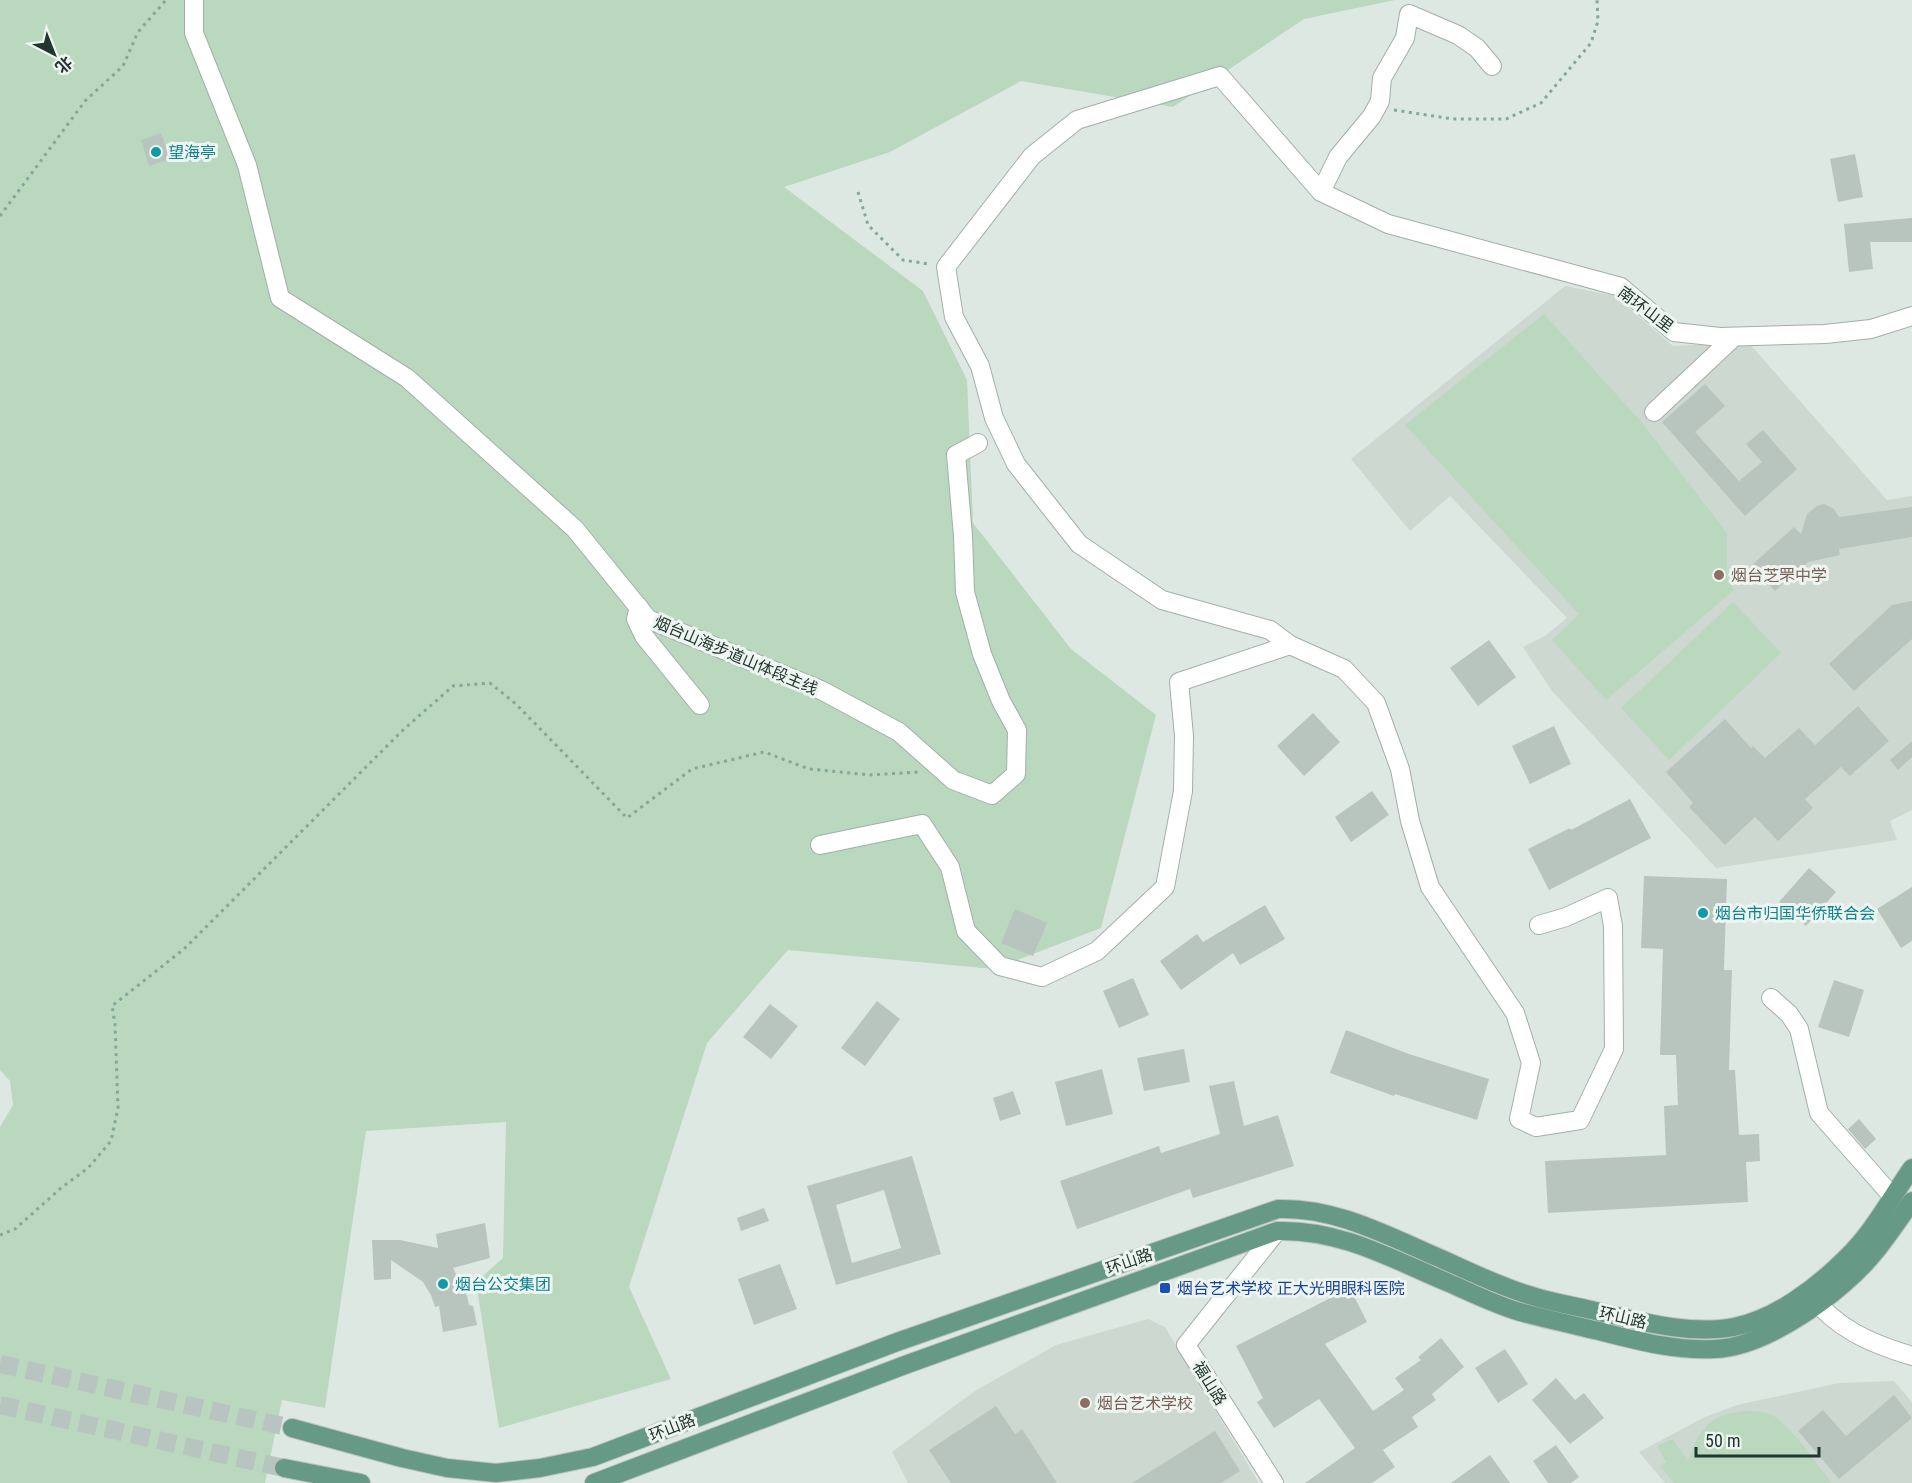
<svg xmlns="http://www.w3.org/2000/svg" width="1912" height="1483" viewBox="0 0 1912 1483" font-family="'Roboto Condensed','Noto Sans SC',sans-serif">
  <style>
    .built { fill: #cdd8d1 }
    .green { fill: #b9d8be }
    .building { fill: #b7c5be; fill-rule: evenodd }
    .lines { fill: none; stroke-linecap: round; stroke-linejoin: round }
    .major-tunnel { stroke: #b8c4bf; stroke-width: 18; stroke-dasharray: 18 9; stroke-linecap: butt }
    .minor-casing { stroke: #a2afa9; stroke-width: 20 }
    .major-casing { stroke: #bcc3c0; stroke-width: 20 }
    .path { stroke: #82a998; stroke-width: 3; stroke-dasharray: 3 4.5; stroke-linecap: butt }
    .minor { stroke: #fff; stroke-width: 18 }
    .major { stroke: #679987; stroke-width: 18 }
    .culture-dot { fill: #0f9aa8; stroke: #eef5f1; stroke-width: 2 }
    .education-dot { fill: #8d6e63; stroke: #eef5f1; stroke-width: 2 }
    .transit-dot { fill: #1a4fb4; stroke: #eef5f1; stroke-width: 2 }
    .labels { text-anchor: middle; stroke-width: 6; stroke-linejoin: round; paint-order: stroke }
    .culture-label { font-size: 16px; fill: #0d838f; stroke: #eef5f1; text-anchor: start }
    .street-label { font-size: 16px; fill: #21362e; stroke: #eef5f1 }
    .education-label { font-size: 16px; fill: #785e54; stroke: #eef5f1; text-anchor: start }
    .transit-label { font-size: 16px; fill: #164399; stroke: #eef5f1; text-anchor: start }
  </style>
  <rect width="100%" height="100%" fill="#dee8e3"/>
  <g class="built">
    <path d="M 1565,286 L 1615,296 L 1673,346 L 1748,342 L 1887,500 L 1912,496 L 1912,810 L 1890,821 L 1897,840 L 1716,868 L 1552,691 L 1523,647 L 1545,636 L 1567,618 L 1450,496 L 1410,531 L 1351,459 Z"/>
    <path d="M 1148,1319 L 1165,1327 L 1259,1483 L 908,1483 L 892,1452 L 975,1391 L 1056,1345 Z"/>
    <path d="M 1894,1381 L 1912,1402 L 1912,1483 L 1665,1483 L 1639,1452 L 1705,1417 L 1737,1405 L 1839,1383 Z"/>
  </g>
  <g class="green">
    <path d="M 0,0 L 1395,0 L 1304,19 L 1173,107 L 1021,81 L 890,152 L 784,187 L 923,291 L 967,380 L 973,523 L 1071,649 L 1156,715 L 1101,928 L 994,969 L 788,950 L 707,1043 L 629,1287 L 671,1379 L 499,1428 L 476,1282 L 503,1258 L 506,1122 L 366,1131 L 325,1408 L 282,1400 L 265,1483 L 0,1483 L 0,1127 L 13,1105 L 10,1081 L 0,1070 Z"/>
    <path d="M 1544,314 L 1643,424 L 1727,533 L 1727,578 L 1734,590 L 1606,700 L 1552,640 L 1579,614 L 1405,425 Z"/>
    <path d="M 1733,602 L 1781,653 L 1669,760 L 1621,708 Z"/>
    <path d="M 1745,1411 C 1754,1411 1763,1411 1772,1415 C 1791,1425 1818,1466 1832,1483 L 1674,1483 L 1660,1466 L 1666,1462 L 1657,1446 L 1673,1439 L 1688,1462 C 1699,1429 1708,1415 1745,1411 Z"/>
  </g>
  <g class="building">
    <path d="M 161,133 L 170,159 L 149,166 L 141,140 Z"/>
    <path d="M 1855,154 L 1863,197 L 1838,202 L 1830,159 Z"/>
    <path d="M 1912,218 L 1912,242 L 1870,242 L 1873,269 L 1849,272 L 1844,224 Z"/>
    <path d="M 1705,384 L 1725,406 L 1695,432 L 1739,481 L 1762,462 L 1746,444 L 1763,430 L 1797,469 L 1745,516 L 1662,422 Z"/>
    <path d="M 1824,504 L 1834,509 L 1839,517 L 1912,507 L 1912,537 L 1839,549 L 1840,555 L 1808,562 L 1775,591 L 1752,565 L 1794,527 L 1801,534 L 1807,514 L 1817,506 Z"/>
    <path d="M 1912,601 L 1912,639 L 1854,691 L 1829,664 L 1892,605 Z"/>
    <path d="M 1489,640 L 1516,677 L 1478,706 L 1450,668 Z"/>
    <path d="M 1858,706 L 1889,741 L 1850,776 L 1841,767 L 1805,799 L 1813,808 L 1778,841 L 1755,817 L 1725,845 L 1689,807 L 1693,803 L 1666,772 L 1725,719 L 1751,748 L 1753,746 L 1765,758 L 1799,728 L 1815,745 Z"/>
    <path d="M 1313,713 L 1340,742 L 1304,776 L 1277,746 Z"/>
    <path d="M 1554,726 L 1571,764 L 1530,784 L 1512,746 Z"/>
    <path d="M 1912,741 L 1912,757 L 1898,770 L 1890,760 Z"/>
    <path d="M 1372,791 L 1389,815 L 1351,842 L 1335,817 Z"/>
    <path d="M 1630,799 L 1651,838 L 1549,890 L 1528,849 L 1570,828 L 1571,830 Z"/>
    <path d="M 1809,868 L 1836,892 L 1806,926 L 1779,902 Z"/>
    <path d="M 1644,876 L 1727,879 L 1724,970 L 1732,970 L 1729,1070 L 1735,1070 L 1739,1135 L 1759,1134 L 1760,1161 L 1746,1162 L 1748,1202 L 1548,1213 L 1545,1161 L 1666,1155 L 1664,1106 L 1678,1105 L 1676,1055 L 1660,1055 L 1663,949 L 1641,948 Z"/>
    <path d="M 1912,887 L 1912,941 L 1901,948 L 1877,909 Z"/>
    <path d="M 1265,905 L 1285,939 L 1240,965 L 1233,953 L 1181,990 L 1160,961 L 1197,934 L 1203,942 Z"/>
    <path d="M 1015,909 L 1047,923 L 1033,956 L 1001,943 Z"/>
    <path d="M 1133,978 L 1149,1015 L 1119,1028 L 1103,991 Z"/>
    <path d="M 1834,980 L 1864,990 L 1849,1037 L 1818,1027 Z"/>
    <path d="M 877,1001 L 900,1019 L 865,1066 L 841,1048 Z"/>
    <path d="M 770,1004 L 798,1026 L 771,1059 L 743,1037 Z"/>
    <path d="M 1346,1030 L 1409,1054 L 1489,1079 L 1477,1120 L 1395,1094 L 1394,1096 L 1330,1073 Z"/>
    <path d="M 1184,1049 L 1190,1082 L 1144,1091 L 1137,1058 Z"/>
    <path d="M 1102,1069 L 1113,1114 L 1066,1126 L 1055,1082 Z"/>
    <path d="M 1234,1081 L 1244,1126 L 1278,1115 L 1294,1166 L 1193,1198 L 1190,1189 L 1077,1229 L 1060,1181 L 1159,1146 L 1161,1153 L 1220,1134 L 1209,1086 Z"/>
    <path d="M 1013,1091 L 1021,1114 L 1000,1121 L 993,1098 Z"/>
    <path d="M 1859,1119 L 1876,1139 L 1865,1149 L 1848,1129 Z"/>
    <path d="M 912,1156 L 941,1254 L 836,1285 L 807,1186 ZM 884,1190 L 901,1248 L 852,1263 L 836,1205 Z"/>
    <path d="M 764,1208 L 769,1221 L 741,1231 L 737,1218 Z"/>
    <path d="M 485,1223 L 490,1258 L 453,1268 L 467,1296 L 469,1305 L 473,1306 L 477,1325 L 443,1332 L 439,1306 L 435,1307 L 431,1295 L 423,1282 L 391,1260 L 391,1279 L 374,1280 L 372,1240 L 400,1240 L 438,1248 L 436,1234 Z"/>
    <path d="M 780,1264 L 797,1309 L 754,1325 L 738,1279 Z"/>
    <path d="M 1350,1288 L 1367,1322 L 1325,1344 L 1373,1411 L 1404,1390 L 1395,1378 L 1421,1360 L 1418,1357 L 1441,1338 L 1464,1367 L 1432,1394 L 1436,1400 L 1412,1417 L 1418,1427 L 1383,1450 L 1395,1467 L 1372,1483 L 1305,1483 L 1355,1448 L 1319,1399 L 1274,1428 L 1257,1402 L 1263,1398 L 1236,1346 Z"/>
    <path d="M 1505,1349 L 1528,1384 L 1498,1403 L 1475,1368 Z"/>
    <path d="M 1556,1378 L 1575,1400 L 1584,1393 L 1604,1418 L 1570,1444 L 1532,1400 Z"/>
    <path d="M 1894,1395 L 1912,1418 L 1839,1479 L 1798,1431 L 1823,1410 L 1846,1436 Z"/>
    <path d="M 996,1406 L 1015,1434 L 1022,1429 L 1057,1483 L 951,1483 L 929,1450 Z"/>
    <path d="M 1215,1431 L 1240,1471 L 1221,1483 L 1132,1483 Z"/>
    <path d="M 1556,1445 L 1579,1477 L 1571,1483 L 1548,1483 L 1533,1461 Z"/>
    <path d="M 1490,1455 L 1510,1483 L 1451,1483 Z"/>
  </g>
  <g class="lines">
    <g class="major-tunnel">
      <path d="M 0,1364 L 292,1428"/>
      <path d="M 0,1405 L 284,1468"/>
    </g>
    <g class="minor-casing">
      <g id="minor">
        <path d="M 194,0 L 194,33 L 247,165 L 280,298 L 407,378 L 575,529 L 648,619 L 821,690 L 899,732 L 953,780 L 992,795 L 1016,774 L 1017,730 L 1001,701 L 982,654 L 965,592 L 963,536 L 956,455 L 978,443"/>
        <path d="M 1321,192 L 1338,157 L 1372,116 L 1380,101 L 1382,78 L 1405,38 L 1409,14 L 1458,35 L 1477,48 L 1492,66"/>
        <path d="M 1654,412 L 1734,337"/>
        <path d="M 639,607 L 636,619 L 644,636 L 700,705"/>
        <path d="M 820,845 L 922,824 L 950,867 L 966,931 L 1000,966 L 1042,977 L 1097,951 L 1165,887 L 1183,791 L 1184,736 L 1179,682 L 1290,645"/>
        <path d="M 1539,925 L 1566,917 L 1608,898 L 1613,926 L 1614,1049 L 1580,1120 L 1536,1127 L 1519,1119 L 1531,1063 L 1515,1013 L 1430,887 L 1410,821 L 1400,769 L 1376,703 L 1344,669 L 1290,645 L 1270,630 L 1162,600 L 1079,544 L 1016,464 L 994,418 L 980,366 L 954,317 L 946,267 L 1032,156 L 1077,120 L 1220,76 L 1321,192 L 1388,224 L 1621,287 L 1674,332 L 1720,337 L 1825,334 L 1871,329 L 1912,316"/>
        <path d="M 1771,998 L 1789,1014 L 1799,1029 L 1819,1113 L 1892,1196"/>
        <path d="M 1808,1293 C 1837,1329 1869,1343 1912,1356"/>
        <path d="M 1274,1483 L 1186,1345 L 1277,1231"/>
      </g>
    </g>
    <g class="major-casing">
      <g id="major">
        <path d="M 292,1428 L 402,1458 L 447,1468 L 496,1473 L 540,1468 L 593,1457 L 897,1342 L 1278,1209 C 1335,1207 1386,1235 1437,1257 C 1467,1270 1498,1286 1529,1295 C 1549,1302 1571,1305 1591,1310 C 1635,1320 1689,1336 1734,1327 C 1775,1319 1816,1288 1845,1259 C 1872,1234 1891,1198 1912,1168"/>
        <path d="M 284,1468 L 361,1483"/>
        <path d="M 594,1483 L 905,1365 L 1277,1231 C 1340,1229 1392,1259 1449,1283 C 1472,1293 1496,1305 1520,1312 C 1546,1319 1573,1325 1599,1331 C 1638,1341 1675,1351 1715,1349 C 1767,1347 1843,1292 1875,1252 C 1888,1236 1900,1218 1912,1201"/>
      </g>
    </g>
    <g class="path">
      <path d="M 1394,110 L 1453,119 L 1506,119 L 1541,103 L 1591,43 L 1598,21 L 1597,0"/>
      <path d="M 858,192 L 868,225 L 903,260 L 929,264"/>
      <path d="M 0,216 L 85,101 L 123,66 L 138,32 L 166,0"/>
      <path d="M 0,1235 L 15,1229 L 61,1188 L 88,1168 L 111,1141 L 118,1108 L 115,1024 L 112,1006 L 184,949 L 403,730 L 453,686 L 490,683 L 516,704 L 627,818 L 692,769 L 764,752 L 809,769 L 870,775 L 918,772"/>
    </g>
    <use href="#minor" class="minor"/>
    <use href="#major" class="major"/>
  </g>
  <g class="culture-dot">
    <circle cx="156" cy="152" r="6"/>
    <circle cx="1703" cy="913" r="6"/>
    <circle cx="443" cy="1284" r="6"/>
  </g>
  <g class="education-dot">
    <circle cx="1719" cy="575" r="6"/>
    <circle cx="1085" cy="1403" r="6"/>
  </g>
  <rect class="transit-dot" x="1159" y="1282" width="12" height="12" rx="3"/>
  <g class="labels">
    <g class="culture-label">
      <text x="168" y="158">望海亭</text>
      <text x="1715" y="919">烟台市归国华侨联合会</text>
      <text x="455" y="1290">烟台公交集团</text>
    </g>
    <g class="street-label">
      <text transform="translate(1646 309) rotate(37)" y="6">南环山里</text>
      <text transform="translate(736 655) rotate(23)" y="6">烟台山海步道山体段主线</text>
      <text transform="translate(1129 1261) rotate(-19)" y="6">环山路</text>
      <text transform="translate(1623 1317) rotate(13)" y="6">环山路</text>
      <text transform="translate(1210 1383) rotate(58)" y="6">福山路</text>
      <text transform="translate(672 1427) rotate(-21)" y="6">环山路</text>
    </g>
    <g class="education-label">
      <text x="1731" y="581">烟台芝罘中学</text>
      <text x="1097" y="1409">烟台艺术学校</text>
    </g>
    <g class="transit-label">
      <text x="1177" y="1294">烟台艺术学校 正大光明眼科医院</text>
    </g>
  </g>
  <g transform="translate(54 54) rotate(138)" stroke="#eef5f1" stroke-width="4.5" paint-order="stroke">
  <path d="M0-4.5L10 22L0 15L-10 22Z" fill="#21362e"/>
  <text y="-9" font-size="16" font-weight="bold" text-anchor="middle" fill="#21362e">北</text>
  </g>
  <path d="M1696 1447v9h123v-9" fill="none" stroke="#21362e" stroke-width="3"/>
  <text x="1705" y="1447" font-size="18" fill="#21362e" stroke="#eef5f1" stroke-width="4.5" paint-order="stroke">50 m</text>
</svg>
